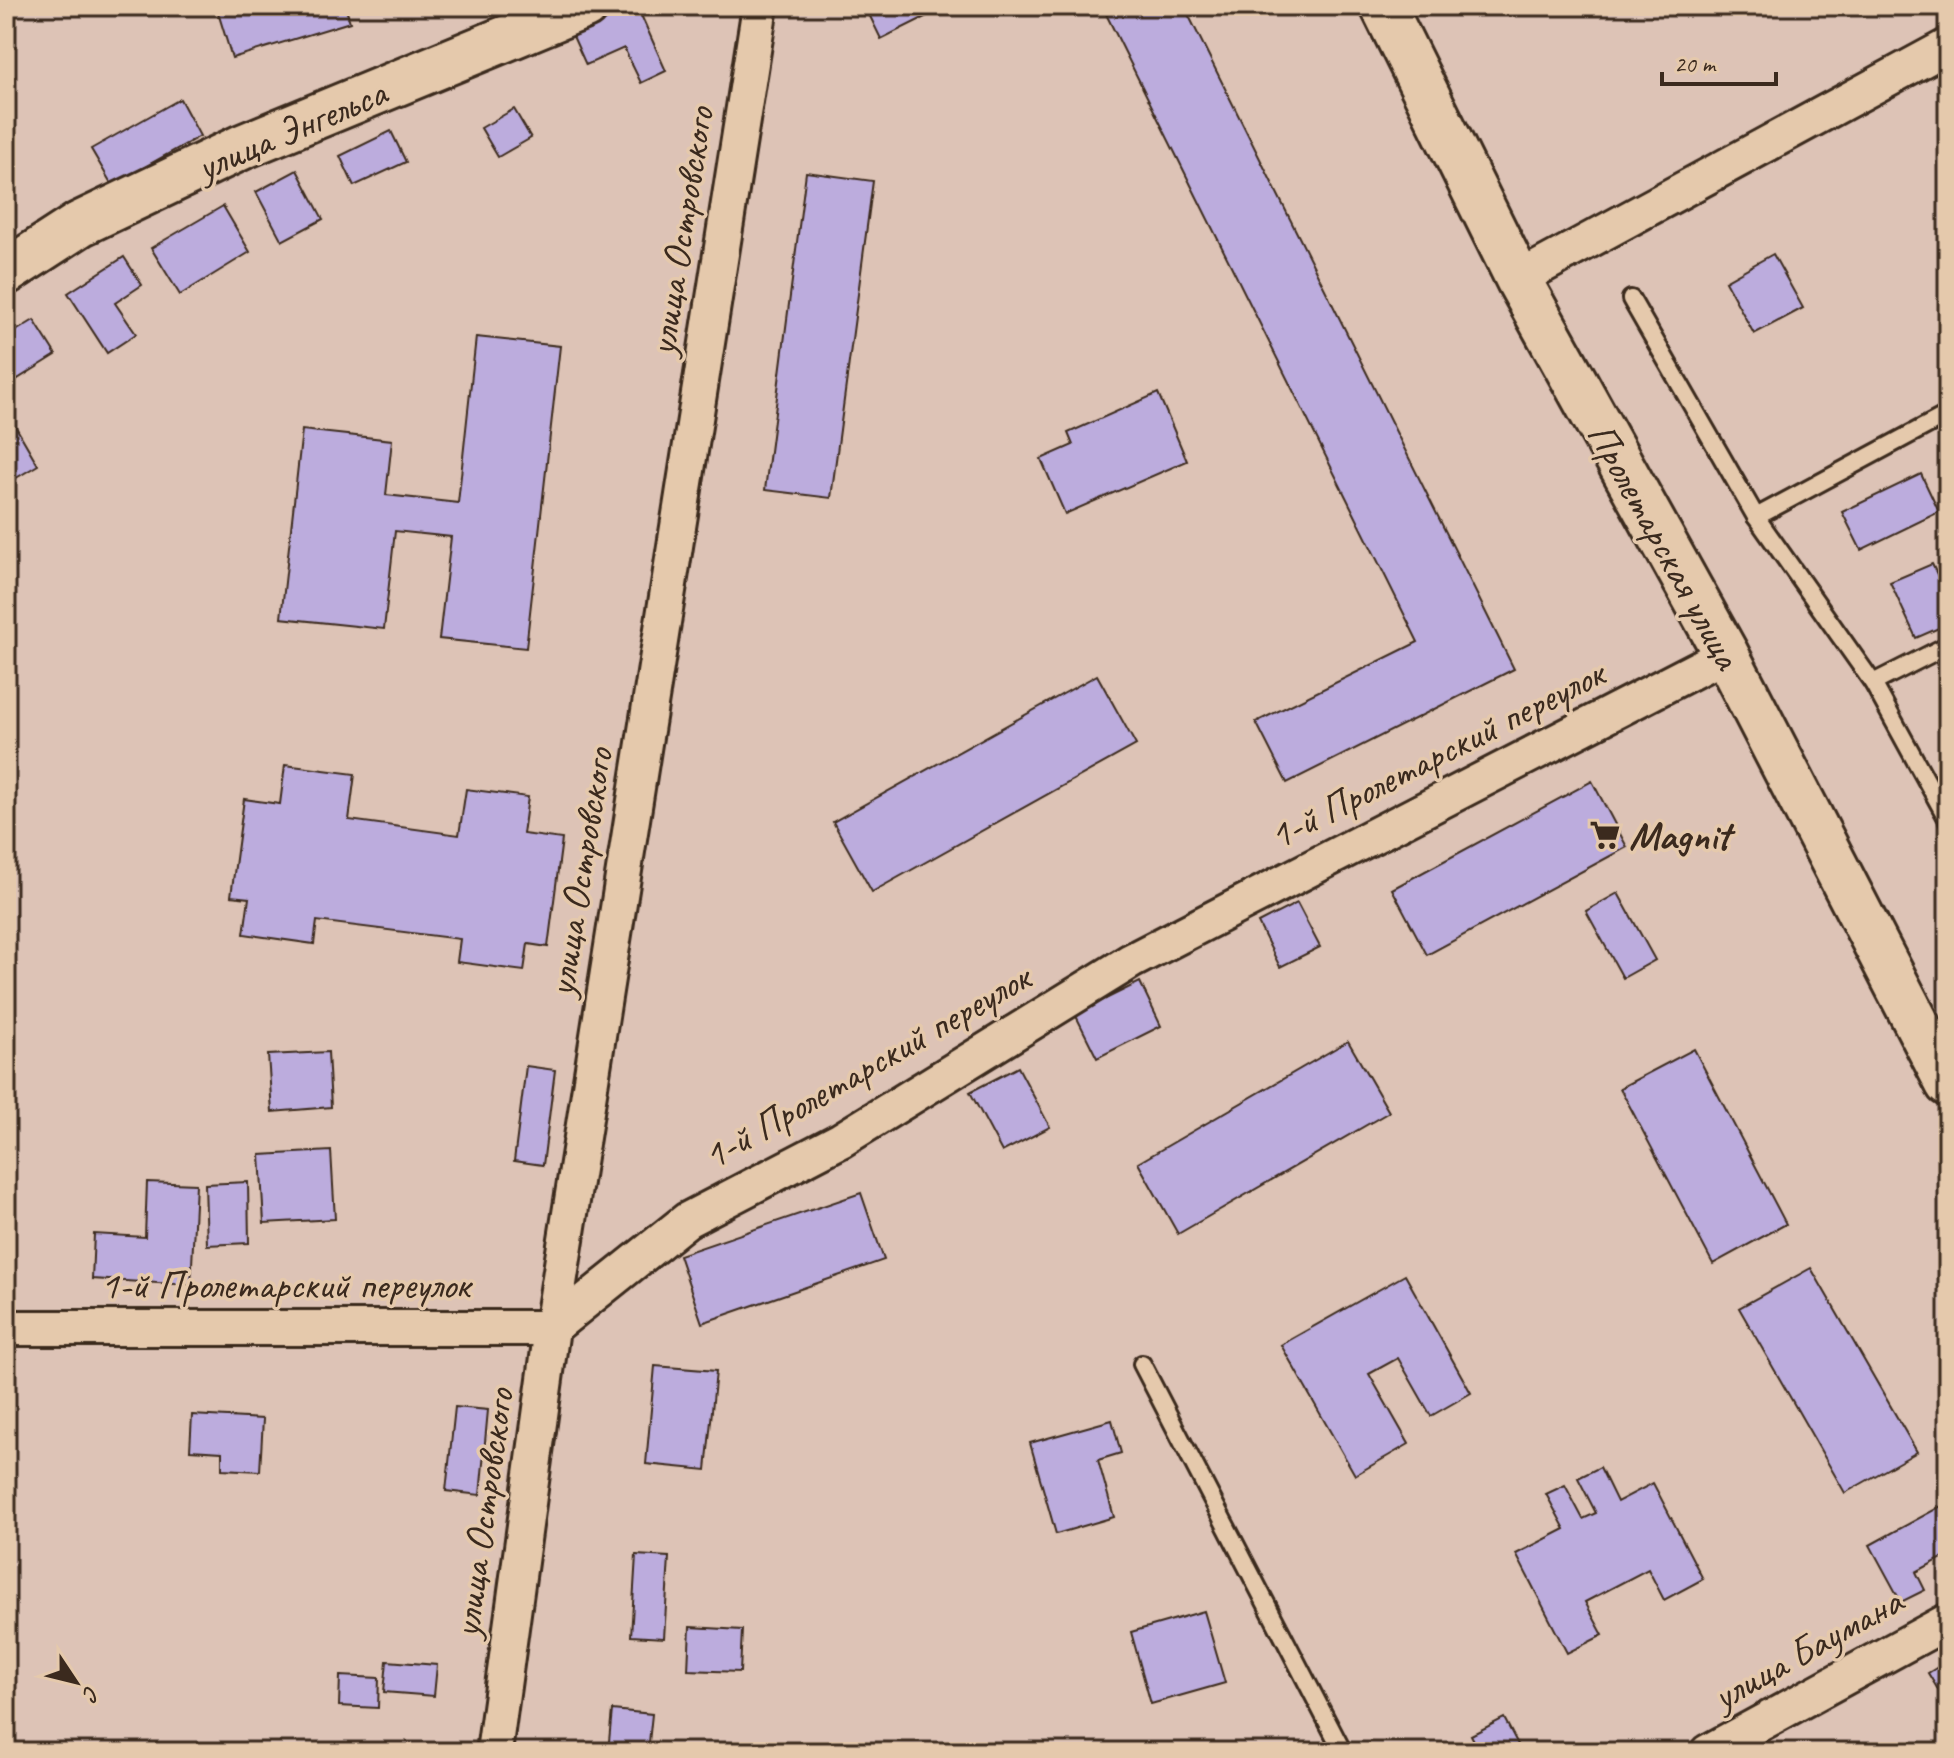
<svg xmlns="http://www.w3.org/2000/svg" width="1954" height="1758" viewBox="0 0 1954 1758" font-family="Caveat,sans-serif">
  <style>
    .building { fill: #bcacdd; stroke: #3b2a1e; stroke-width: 2 }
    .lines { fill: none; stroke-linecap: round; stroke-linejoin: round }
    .lane-casing { stroke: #3b2a1e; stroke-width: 22 }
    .street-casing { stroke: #3b2a1e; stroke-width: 40 }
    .secondary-casing { stroke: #3b2a1e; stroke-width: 50 }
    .lane { stroke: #e5c9ac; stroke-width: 16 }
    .street { stroke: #e5c9ac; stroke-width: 34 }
    .secondary { stroke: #e5c9ac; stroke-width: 44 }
    .labels { text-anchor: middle; stroke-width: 7; stroke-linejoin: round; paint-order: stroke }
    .street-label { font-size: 40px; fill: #3b2a1e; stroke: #e5c9ac }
    .poi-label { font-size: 40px; font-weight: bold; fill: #3b2a1e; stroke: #e5c9ac; text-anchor: start }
  </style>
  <rect width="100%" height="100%" fill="#ddc3b6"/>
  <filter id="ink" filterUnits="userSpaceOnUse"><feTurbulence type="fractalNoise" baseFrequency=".0125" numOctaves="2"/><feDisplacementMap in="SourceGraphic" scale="16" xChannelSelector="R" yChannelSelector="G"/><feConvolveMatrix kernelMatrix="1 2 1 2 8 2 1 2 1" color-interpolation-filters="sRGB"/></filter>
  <g filter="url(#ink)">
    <g class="building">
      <path d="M 216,6 L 345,6 L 350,22 L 232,58 Z"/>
      <path d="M 637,6 L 666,71 L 641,83 L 624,48 L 586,65 L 572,34 Z"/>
      <path d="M 865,6 L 947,6 L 881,39 Z"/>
      <path d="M 1102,6 L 1184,6 L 1514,669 L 1287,783 L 1256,722 L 1418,642 Z"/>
      <path d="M 180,99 L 200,136 L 112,185 L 91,149 Z"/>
      <path d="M 514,109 L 531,138 L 498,157 L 481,128 Z"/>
      <path d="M 391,131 L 406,162 L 354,186 L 340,156 Z"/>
      <path d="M 297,170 L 323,219 L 282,241 L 256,192 Z"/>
      <path d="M 806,172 L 873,181 L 831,498 L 765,490 Z"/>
      <path d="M 223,206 L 250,252 L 180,295 L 151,248 Z"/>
      <path d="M 1773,254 L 1803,308 L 1754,334 L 1725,281 Z"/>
      <path d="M 124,257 L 142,285 L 115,303 L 136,334 L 107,353 L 68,293 Z"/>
      <path d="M 34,320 L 56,355 L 8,385 L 6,381 L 6,337 Z"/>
      <path d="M 476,337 L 560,346 L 526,648 L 439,639 L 451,537 L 395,531 L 384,629 L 281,618 L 302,430 L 392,440 L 386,495 L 458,503 Z"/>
      <path d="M 1158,393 L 1187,461 L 1065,514 L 1041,459 L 1073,445 L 1068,433 Z"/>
      <path d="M 6,410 L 38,465 L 6,484 Z"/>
      <path d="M 1921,474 L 1939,512 L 1861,550 L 1842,512 Z"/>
      <path d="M 1932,564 L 1948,597 L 1948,624 L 1916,638 L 1890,582 Z"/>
      <path d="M 1097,675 L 1136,745 L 872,892 L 833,822 Z"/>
      <path d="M 285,765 L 355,774 L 349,820 L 459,835 L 466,789 L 528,797 L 523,834 L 562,839 L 548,947 L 528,944 L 524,971 L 457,962 L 460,939 L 317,921 L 314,944 L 244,934 L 249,898 L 231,896 L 244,799 L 280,804 Z"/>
      <path d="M 1592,781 L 1627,847 L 1427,955 L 1392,889 Z"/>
      <path d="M 1618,893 L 1655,960 L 1623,978 L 1586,911 Z"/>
      <path d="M 1297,903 L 1320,947 L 1280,967 L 1258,923 Z"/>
      <path d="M 1140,982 L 1161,1026 L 1097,1058 L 1075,1014 Z"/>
      <path d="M 1348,1041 L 1389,1112 L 1178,1234 L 1138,1163 Z"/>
      <path d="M 1694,1049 L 1786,1224 L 1713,1264 L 1620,1088 Z"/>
      <path d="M 328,1052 L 331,1107 L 272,1112 L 268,1055 Z"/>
      <path d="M 526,1066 L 555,1070 L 543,1165 L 514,1161 Z"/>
      <path d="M 1018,1067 L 1050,1127 L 1002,1152 L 970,1092 Z"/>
      <path d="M 331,1151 L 335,1219 L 264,1223 L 260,1155 Z"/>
      <path d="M 147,1182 L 196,1184 L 191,1285 L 92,1279 L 94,1234 L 145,1237 Z"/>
      <path d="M 248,1182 L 249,1243 L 207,1245 L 205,1184 Z"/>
      <path d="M 861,1193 L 884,1260 L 702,1323 L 679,1255 Z"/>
      <path d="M 1811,1268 L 1917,1452 L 1845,1493 L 1739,1308 Z"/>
      <path d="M 1405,1275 L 1471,1393 L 1431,1416 L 1398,1358 L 1369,1374 L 1409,1444 L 1355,1475 L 1281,1345 Z"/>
      <path d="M 655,1366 L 716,1371 L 706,1470 L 646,1464 Z"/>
      <path d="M 455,1407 L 488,1410 L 480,1495 L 446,1491 Z"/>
      <path d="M 192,1415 L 263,1419 L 260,1471 L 222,1469 L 222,1452 L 190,1450 Z"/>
      <path d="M 1112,1420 L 1121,1453 L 1098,1460 L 1114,1517 L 1056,1534 L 1030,1443 Z"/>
      <path d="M 1600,1467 L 1617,1502 L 1653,1483 L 1703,1579 L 1664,1600 L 1648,1569 L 1585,1602 L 1603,1635 L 1567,1653 L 1516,1554 L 1565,1529 L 1546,1494 L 1565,1485 L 1583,1519 L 1596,1513 L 1578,1478 Z"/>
      <path d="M 1943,1505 L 1948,1514 L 1948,1537 L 1944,1539 L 1948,1547 L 1948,1555 L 1916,1572 L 1925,1590 L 1901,1602 L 1870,1545 Z"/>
      <path d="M 636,1555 L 669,1557 L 664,1638 L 631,1636 Z"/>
      <path d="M 1204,1611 L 1225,1683 L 1151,1704 L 1131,1632 Z"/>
      <path d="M 690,1627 L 742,1630 L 740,1672 L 688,1670 Z"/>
      <path d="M 387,1661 L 437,1665 L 434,1696 L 384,1692 Z"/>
      <path d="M 1948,1661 L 1948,1706 L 1928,1673 Z"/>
      <path d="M 340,1676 L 379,1678 L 378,1708 L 339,1706 Z"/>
      <path d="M 612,1710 L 652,1714 L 648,1752 L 608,1752 Z"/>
      <path d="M 1504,1718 L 1522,1752 L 1480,1752 L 1471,1735 Z"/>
      <path d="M 341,1743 L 411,1752 L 340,1752 Z"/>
    </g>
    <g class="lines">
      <g class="lane-casing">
        <g id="lane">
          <path d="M 1631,299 L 1756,517 L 1873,683 L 1948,820"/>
          <path d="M 1756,517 L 1948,414"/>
          <path d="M 1873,683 L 1948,645"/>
          <path d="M 1142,1364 L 1343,1752"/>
        </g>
      </g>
      <g class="street-casing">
        <g id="street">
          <path d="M 1518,279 L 1948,46"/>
          <path d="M 6,1328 L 552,1328 L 687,1220 L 841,1140 L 1131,961 L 1726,654"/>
          <path d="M 494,1752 L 552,1328 L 760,6"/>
          <path d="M 1708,1752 L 1948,1621"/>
        </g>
      </g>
      <g class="secondary-casing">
        <g id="secondary">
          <path d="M 1383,6 L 1518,279 L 1726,654 L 1948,1084"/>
          <path d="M 6,272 L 80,224 L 242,147 L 585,6"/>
        </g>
      </g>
      <use href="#lane" class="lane"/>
      <use href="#street" class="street"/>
      <use href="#secondary" class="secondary"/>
    </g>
  </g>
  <defs>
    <g id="supermarket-bare" transform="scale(2.4)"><path d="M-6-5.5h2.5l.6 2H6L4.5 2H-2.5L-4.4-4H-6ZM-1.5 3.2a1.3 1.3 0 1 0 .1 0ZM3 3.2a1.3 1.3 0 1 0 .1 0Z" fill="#3b2a1e" stroke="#e5c9ac" stroke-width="2.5" paint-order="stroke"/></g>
  </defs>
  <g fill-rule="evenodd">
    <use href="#supermarket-bare" x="1605" y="835"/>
  </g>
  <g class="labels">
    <g class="street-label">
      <text transform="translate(291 129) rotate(-23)" y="14">улица Энгельса</text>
      <text transform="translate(680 231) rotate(-81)" y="14">улица Островского</text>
      <text transform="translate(1665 545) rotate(61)" y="14">Пролетарская улица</text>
      <text transform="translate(1436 754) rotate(-27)" y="14">1-й Пролетарский переулок</text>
      <text transform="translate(579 872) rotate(-81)" y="14">улица Островского</text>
      <text transform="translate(866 1066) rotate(-30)" y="14">1-й Пролетарский переулок</text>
      <text x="285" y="1298">1-й Пролетарский переулок</text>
      <text transform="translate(482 1513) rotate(-82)" y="14">улица Островского</text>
      <text transform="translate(1807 1648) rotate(-29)" y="14">улица Баумана</text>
    </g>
    <g class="poi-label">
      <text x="1629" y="849">Magnit</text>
    </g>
  </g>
  <rect width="1954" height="1758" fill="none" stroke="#e5c9ac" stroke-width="32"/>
  <rect x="16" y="16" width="1922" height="1726" fill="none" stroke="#3b2a1e" stroke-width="3" filter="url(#ink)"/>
  <g transform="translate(76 1682) rotate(125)" stroke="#e5c9ac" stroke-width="6" paint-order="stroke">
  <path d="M0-6L14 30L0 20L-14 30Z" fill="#3b2a1e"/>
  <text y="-12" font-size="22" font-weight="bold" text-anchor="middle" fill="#3b2a1e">С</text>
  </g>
  <path d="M1662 72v12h114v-12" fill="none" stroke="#3b2a1e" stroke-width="4"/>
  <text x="1674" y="72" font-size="24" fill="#3b2a1e" stroke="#e5c9ac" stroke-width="6" paint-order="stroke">20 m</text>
</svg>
